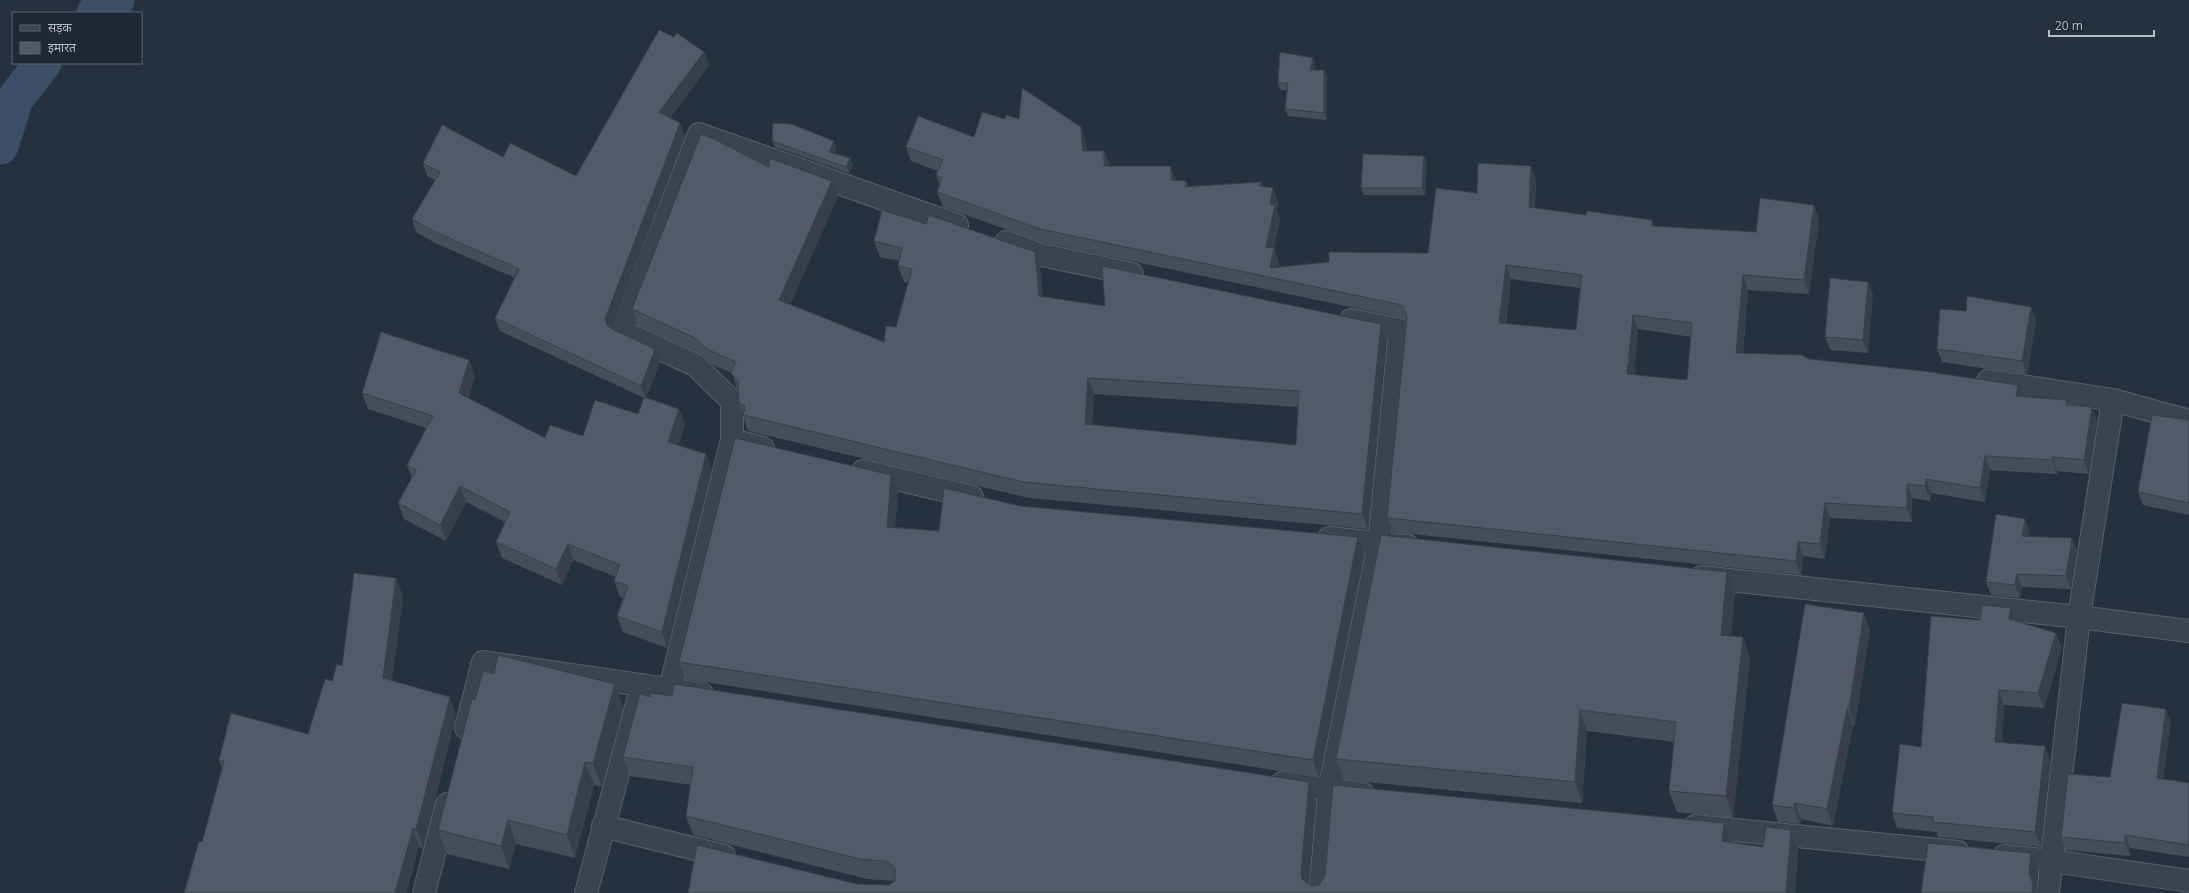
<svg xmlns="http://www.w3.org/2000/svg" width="2189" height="893" viewBox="0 0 2189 893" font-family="'Open Sans','Noto Sans Devanagari',sans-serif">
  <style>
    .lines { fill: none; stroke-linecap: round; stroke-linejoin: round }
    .canal { stroke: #3d4f66; stroke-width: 37 }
    .minor-casing { stroke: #58616c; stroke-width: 24 }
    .minor { stroke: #3a434f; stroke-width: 22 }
    .wall { fill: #454d5a; fill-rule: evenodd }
    .shaded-wall { fill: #383f4a }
    .building { fill: #505a69; stroke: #383f4a; fill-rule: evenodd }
  </style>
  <rect width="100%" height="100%" fill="#26313f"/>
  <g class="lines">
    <g class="canal">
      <path d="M 95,13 L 116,0"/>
      <path d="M 0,146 L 15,99 L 43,63"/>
    </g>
    <g class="minor-casing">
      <g id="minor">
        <path d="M 1006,242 L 1042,255 L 1132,274"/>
        <path d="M 1988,381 L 2113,400 L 2189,421"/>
        <path d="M 732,440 L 732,401 L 695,365 L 622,331 L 699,134 L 957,225"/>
        <path d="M 863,471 L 972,497"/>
        <path d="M 1329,538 L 1408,546"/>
        <path d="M 1701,577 L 2079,617 L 2189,631"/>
        <path d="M 670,689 L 732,440 L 763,448"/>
        <path d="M 466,728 L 483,662 L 702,694"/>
        <path d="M 1282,783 L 1363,794"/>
        <path d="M 603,826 L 724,856"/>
        <path d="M 1695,826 L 1958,852"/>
        <path d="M 2004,856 L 2052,861 L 2189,881"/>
        <path d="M 424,893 L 447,804"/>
        <path d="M 586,893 L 642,685"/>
        <path d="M 1320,893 L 1329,791 L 1379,543 L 1400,330 L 1351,320"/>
        <path d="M 2048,893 L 2079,617 L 2113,400"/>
      </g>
    </g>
    <use href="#minor" class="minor"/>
  </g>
  <g class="wall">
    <path d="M 704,52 L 709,65 L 670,118 L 685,136 L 611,329 L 660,362 L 646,398 L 679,409 L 685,425 L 678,445 L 712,470 L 667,648 L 623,632 L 617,616 L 623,598 L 620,597 L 614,581 L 616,577 L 573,560 L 562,585 L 502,558 L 496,542 L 505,522 L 466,502 L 446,541 L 404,519 L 398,503 L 412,478 L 407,465 L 426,428 L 368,409 L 362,393 L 469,360 L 475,376 L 468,398 L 545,438 L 583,436 L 638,414 L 644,398 L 500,331 L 495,318 L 515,278 L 435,243 L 416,232 L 412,219 L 435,180 L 427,176 L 423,163 L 503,157 L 576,176 Z"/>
    <path d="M 1313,58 L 1315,65 L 1314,70 L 1324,70 L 1327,77 L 1327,120 L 1288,116 L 1285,109 L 1287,90 L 1280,90 L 1278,83 Z"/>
    <path d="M 1005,119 L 1086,141 L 1087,151 L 1104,151 L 1110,166 L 1176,180 L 1186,181 L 1188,186 L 1261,182 L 1262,186 L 1278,202 L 1277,211 L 1280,219 L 1274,248 L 1279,263 L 1278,267 L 1428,253 L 1477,193 L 1536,180 L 1535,208 L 1655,226 L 1756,232 L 1814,205 L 1819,220 L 1809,294 L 1748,290 L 1743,353 L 1809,359 L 2018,385 L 2022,397 L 2066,400 L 2068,405 L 2092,407 L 2097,421 L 2089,474 L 2057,471 L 2057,474 L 1990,470 L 1985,502 L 1931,493 L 1930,501 L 1912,498 L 1912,522 L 1830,518 L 1825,559 L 1803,556 L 1801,575 L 1393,532 L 1387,518 L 1407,320 L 1403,318 L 1045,243 L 943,207 L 937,192 L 940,186 L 936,175 L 938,171 L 911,161 L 906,147 L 974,137 ZM 1511,279 L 1580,288 L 1576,330 L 1506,324 ZM 1638,329 L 1691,337 L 1687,380 L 1634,375 Z"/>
    <path d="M 772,141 L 836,148 L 834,153 L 850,158 L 853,165 L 849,173 L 775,147 Z"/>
    <path d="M 1424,156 L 1427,163 L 1425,195 L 1364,195 L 1361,188 Z"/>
    <path d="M 769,167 L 832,181 L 838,196 L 790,304 L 884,342 L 896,327 L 909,283 L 904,282 L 898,266 L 899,261 L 880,257 L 874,241 L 1040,267 L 1043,297 L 1105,306 L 1381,324 L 1386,340 L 1368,529 L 1029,498 L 748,431 L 739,403 L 738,390 L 737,389 L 732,373 L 713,365 L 700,354 L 638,325 L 632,309 ZM 1094,394 L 1298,407 L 1296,445 L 1092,425 Z"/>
    <path d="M 1868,282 L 1873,295 L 1868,353 L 1830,350 L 1825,337 Z"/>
    <path d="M 2031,307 L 2036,320 L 2027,375 L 1942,362 L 1937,349 L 1966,311 Z"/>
    <path d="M 2189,420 L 2189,515 L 2143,505 L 2138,492 Z"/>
    <path d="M 898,492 L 895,527 L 939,531 L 1020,506 L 1358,537 L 1364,554 L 1319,777 L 685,679 L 679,662 Z"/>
    <path d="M 2025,519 L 2029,532 L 2029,537 L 2072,538 L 2077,552 L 2071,589 L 2022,587 L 2020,598 L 1991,595 L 1986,582 Z"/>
    <path d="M 1727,572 L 1735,593 L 1731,636 L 1743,637 L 1750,658 L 1733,818 L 1677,812 L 1669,791 L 1674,742 L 1587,731 L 1582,803 L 1344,780 L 1336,759 Z"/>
    <path d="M 396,578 L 403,597 L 392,680 L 456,716 L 423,848 L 419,847 L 202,842 L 222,769 L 219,760 L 308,734 L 332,681 L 342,666 Z"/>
    <path d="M 2011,608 L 2016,621 L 2062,648 L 2044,708 L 2004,705 L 2002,743 L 2045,746 L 2050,761 L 2041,847 L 1938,837 L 1936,832 L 1897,828 L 1892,813 L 1980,620 Z"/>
    <path d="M 1870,630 L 1855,726 L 1853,725 L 1833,826 L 1801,819 L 1800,824 L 1778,822 L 1772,805 Z"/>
    <path d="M 494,674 L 615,684 L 623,707 L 602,787 L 594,785 L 575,858 L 516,844 L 509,869 L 447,854 L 438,830 L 475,700 Z"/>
    <path d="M 650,697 L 1316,802 L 1308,884 L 1312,886 L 1731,843 L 1763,847 L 1791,830 L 1798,849 L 1795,893 L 688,893 L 857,884 L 889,885 L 894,881 L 867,879 L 693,835 L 686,816 L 691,785 L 630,776 L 623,757 Z"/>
    <path d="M 2171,722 L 2163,779 L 2189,783 L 2189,857 L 2130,848 L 2130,856 L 2065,850 L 2061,837 L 2110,777 Z"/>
  </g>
  <g class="shaded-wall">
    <path d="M 704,52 L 709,65 L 664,125 L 659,112 Z"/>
    <path d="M 1313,58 L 1315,65 L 1313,77 L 1310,70 Z"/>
    <path d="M 1324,70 L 1327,77 L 1327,120 L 1324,113 Z"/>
    <path d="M 680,123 L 685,136 L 610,332 L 605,319 Z"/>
    <path d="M 1081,127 L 1086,141 L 1089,165 L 1083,151 Z"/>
    <path d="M 834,141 L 836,148 L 832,158 L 829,152 Z"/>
    <path d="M 1104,151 L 1110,166 L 1110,181 L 1104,166 Z"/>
    <path d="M 1424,156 L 1427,163 L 1425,195 L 1422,188 Z"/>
    <path d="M 850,158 L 853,165 L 849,173 L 846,167 Z"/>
    <path d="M 1171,166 L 1176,181 L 1171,180 Z"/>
    <path d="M 1531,166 L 1536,180 L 1534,221 L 1529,207 Z"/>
    <path d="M 832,181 L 838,196 L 785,316 L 779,300 Z"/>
    <path d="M 1273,188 L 1278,202 L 1277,211 L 1280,219 L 1271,261 L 1266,247 L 1270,204 Z"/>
    <path d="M 1814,205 L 1819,220 L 1809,294 L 1804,280 Z"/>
    <path d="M 1652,220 L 1658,234 L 1652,226 Z"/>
    <path d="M 1274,248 L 1279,263 L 1276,278 L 1270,268 Z"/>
    <path d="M 1035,252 L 1040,267 L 1044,312 L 1039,296 Z"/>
    <path d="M 1506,265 L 1511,279 L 1504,338 L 1499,323 Z"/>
    <path d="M 1743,275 L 1748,290 L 1742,367 L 1736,353 Z"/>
    <path d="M 1868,282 L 1873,295 L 1868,353 L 1863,340 Z"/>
    <path d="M 2031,307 L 2036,320 L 2027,375 L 2022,361 Z"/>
    <path d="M 1633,315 L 1638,329 L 1633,389 L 1627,374 Z"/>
    <path d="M 1381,324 L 1386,340 L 1368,529 L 1362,514 Z"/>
    <path d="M 655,349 L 660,362 L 646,399 L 641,386 Z"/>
    <path d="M 469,360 L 475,376 L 465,409 L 459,393 Z"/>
    <path d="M 1088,378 L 1094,394 L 1090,440 L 1085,424 Z"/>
    <path d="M 2018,385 L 2023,399 L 2016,396 Z"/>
    <path d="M 2092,407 L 2097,421 L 2089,474 L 2084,460 Z"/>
    <path d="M 679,409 L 685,425 L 674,458 L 668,442 Z"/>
    <path d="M 706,454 L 712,470 L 667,648 L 662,632 Z"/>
    <path d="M 1985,456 L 1990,470 L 1985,502 L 1980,488 Z"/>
    <path d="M 2052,457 L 2057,471 L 2057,474 L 2052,460 Z"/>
    <path d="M 891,475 L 898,492 L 893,543 L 887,527 Z"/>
    <path d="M 1926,479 L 1931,493 L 1930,501 L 1925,486 Z"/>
    <path d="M 1907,484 L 1912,498 L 1912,522 L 1907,508 Z"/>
    <path d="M 460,486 L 466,502 L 446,541 L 440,525 Z"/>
    <path d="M 1825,503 L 1830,518 L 1825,559 L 1820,544 Z"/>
    <path d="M 2025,519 L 2029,532 L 2027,550 L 2022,536 Z"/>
    <path d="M 1358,537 L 1364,554 L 1319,777 L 1313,760 Z"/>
    <path d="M 2072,538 L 2077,552 L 2071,589 L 2066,576 Z"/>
    <path d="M 1798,542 L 1803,556 L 1801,575 L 1796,561 Z"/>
    <path d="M 568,544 L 573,560 L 562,585 L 556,569 Z"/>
    <path d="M 1727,572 L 1735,593 L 1729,656 L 1721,635 Z"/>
    <path d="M 2017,574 L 2022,587 L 2020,598 L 2015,585 Z"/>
    <path d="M 396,578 L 403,597 L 390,696 L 383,678 Z"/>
    <path d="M 2011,608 L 2016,623 L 2009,619 Z"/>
    <path d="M 1864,613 L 1870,630 L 1855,726 L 1849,709 Z"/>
    <path d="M 2056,633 L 2062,648 L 2044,708 L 2038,693 Z"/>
    <path d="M 1743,637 L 1750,658 L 1733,818 L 1726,796 Z"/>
    <path d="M 615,684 L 623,707 L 602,787 L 593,763 Z"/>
    <path d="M 1999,690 L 2004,705 L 2001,758 L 1995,742 Z"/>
    <path d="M 450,697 L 456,716 L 423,848 L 416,829 Z"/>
    <path d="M 1847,709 L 1853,725 L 1833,826 L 1827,809 Z"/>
    <path d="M 2166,709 L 2171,722 L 2162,791 L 2157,778 Z"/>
    <path d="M 1580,710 L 1587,731 L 1582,803 L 1575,782 Z"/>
    <path d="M 2045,746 L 2050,761 L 2041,847 L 2035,832 Z"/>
    <path d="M 585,762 L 594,785 L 575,858 L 567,835 Z"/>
    <path d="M 1309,782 L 1316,802 L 1308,892 L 1302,879 L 1301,873 Z"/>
    <path d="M 1795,803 L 1801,819 L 1800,824 L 1794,808 Z"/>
    <path d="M 508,820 L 516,844 L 509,869 L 501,846 Z"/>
    <path d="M 1724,823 L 1731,842 L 1722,841 Z"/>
    <path d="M 413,828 L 419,847 L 407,893 L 395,893 Z"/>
    <path d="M 1791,830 L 1798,849 L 1795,893 L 1786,893 Z"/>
    <path d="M 2125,835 L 2130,848 L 2130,856 L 2125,843 Z"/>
    <path d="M 2031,853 L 2038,872 L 2036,890 L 2037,893 L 2032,893 L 2029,873 Z"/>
  </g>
  <g class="building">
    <path d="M 659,30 L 674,37 L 677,33 L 704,52 L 659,112 L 680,123 L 605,319 L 607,325 L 612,329 L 655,349 L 641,386 L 495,318 L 519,269 L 431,230 L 412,219 L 440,172 L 423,163 L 442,125 L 503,157 L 510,143 L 576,176 Z"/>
    <path d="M 1280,52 L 1313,58 L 1310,70 L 1324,70 L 1324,113 L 1285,109 L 1288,83 L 1278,83 Z"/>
    <path d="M 1022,88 L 1081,127 L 1083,151 L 1104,151 L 1104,166 L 1171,166 L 1171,180 L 1186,181 L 1185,187 L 1261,182 L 1259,186 L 1273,188 L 1270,204 L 1275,205 L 1266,247 L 1274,248 L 1270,268 L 1329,262 L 1329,252 L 1428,253 L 1436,188 L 1477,193 L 1478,163 L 1531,166 L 1529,207 L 1586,215 L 1587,211 L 1652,220 L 1652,226 L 1756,232 L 1760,198 L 1814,205 L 1804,280 L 1743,275 L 1736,353 L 1801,355 L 1809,359 L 1923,371 L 2018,385 L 2016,396 L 2066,400 L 2066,405 L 2092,407 L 2084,460 L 2052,457 L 2052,460 L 1985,456 L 1980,488 L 1926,479 L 1925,486 L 1907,484 L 1907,508 L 1825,503 L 1820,544 L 1798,542 L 1796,561 L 1387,518 L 1407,317 L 1403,306 L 1397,304 L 1040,229 L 937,192 L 942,178 L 936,175 L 943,160 L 906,147 L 918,116 L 974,137 L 982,112 L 1005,119 L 1006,115 L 1019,119 ZM 1506,265 L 1582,275 L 1576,330 L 1499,323 ZM 1633,315 L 1692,323 L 1687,380 L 1627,374 Z"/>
    <path d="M 773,123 L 791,124 L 834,141 L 829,152 L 850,158 L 846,167 L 772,141 Z"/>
    <path d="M 701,134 L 716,140 L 769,167 L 769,158 L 832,181 L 779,300 L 884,342 L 886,326 L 896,327 L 912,269 L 898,266 L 902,248 L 874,241 L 882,210 L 926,224 L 929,215 L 1035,252 L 1039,296 L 1105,306 L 1102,266 L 1381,324 L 1362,514 L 1023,482 L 743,415 L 745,406 L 739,403 L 738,381 L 731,373 L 736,362 L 707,349 L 695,338 L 632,309 ZM 1088,378 L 1299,391 L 1296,445 L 1085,424 Z"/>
    <path d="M 1363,154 L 1424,156 L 1422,188 L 1361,188 Z"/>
    <path d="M 1830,278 L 1868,282 L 1863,340 L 1825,337 Z"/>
    <path d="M 1967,296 L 2031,307 L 2022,361 L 1937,349 L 1940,309 L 1966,311 Z"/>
    <path d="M 381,332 L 469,360 L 459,393 L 545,438 L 550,425 L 583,436 L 595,400 L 638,414 L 644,397 L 679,409 L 668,442 L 706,454 L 662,632 L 617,616 L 628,586 L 614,581 L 620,565 L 568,544 L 556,569 L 496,542 L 510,512 L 460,486 L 440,525 L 398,503 L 416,470 L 407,465 L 433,416 L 362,393 Z"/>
    <path d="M 2152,415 L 2189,420 L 2189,503 L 2138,492 Z"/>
    <path d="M 735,438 L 891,475 L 887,527 L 939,531 L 944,488 L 1020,506 L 1358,537 L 1313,760 L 679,662 Z"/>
    <path d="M 1996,514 L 2025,519 L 2022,536 L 2072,538 L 2066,576 L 2017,574 L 2015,585 L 1986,582 Z"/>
    <path d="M 1381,535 L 1727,572 L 1721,635 L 1743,637 L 1726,796 L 1669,791 L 1676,722 L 1580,710 L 1575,782 L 1336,759 Z"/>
    <path d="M 354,573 L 396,578 L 383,678 L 450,697 L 416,829 L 413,828 L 395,893 L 184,893 L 199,841 L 202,842 L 224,761 L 219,760 L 231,713 L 308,734 L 325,679 L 332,681 L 337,664 L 342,666 Z"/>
    <path d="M 1805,604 L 1864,613 L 1849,709 L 1847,709 L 1827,809 L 1795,803 L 1794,808 L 1772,805 Z"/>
    <path d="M 1982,605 L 2011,608 L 2009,619 L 2056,633 L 2038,693 L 1999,690 L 1995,742 L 2045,746 L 2035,832 L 1933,822 L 1933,817 L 1892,813 L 1900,744 L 1921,747 L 1931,616 L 1980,620 Z"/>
    <path d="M 498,655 L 615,684 L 593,763 L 585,762 L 567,835 L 508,820 L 501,846 L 438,830 L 472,699 L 475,700 L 483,671 L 494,674 Z"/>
    <path d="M 674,684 L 1309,782 L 1301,873 L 1302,879 L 1312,886 L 1319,885 L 1325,875 L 1333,785 L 1724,823 L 1722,841 L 1763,847 L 1766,827 L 1791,830 L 1786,893 L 688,893 L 697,845 L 857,884 L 889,885 L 895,881 L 895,869 L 891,864 L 885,861 L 860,859 L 686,816 L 693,767 L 623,757 L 640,694 L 650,697 L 651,693 L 672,696 Z"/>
    <path d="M 2122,703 L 2166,709 L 2157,778 L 2189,783 L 2189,845 L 2125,835 L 2125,843 L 2061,837 L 2068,774 L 2110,777 Z"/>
    <path d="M 1928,843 L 2031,853 L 2029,873 L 2033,884 L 2032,893 L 1921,893 Z"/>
  </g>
  <rect x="12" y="12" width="130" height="52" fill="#1f2834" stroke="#5c6470"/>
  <rect x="20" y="25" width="20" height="6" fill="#3a434f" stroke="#5c6470"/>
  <text x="48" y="32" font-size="12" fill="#b7bec9">सड़क</text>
  <rect x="20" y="42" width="20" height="12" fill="#505a69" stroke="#5c6470"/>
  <text x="48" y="52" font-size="12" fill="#b7bec9">इमारत</text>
  <path d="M2049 30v6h105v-6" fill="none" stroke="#b7bec9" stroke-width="2"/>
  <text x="2055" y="30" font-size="12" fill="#b7bec9" stroke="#1f2834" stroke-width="3" paint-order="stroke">20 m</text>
</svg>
